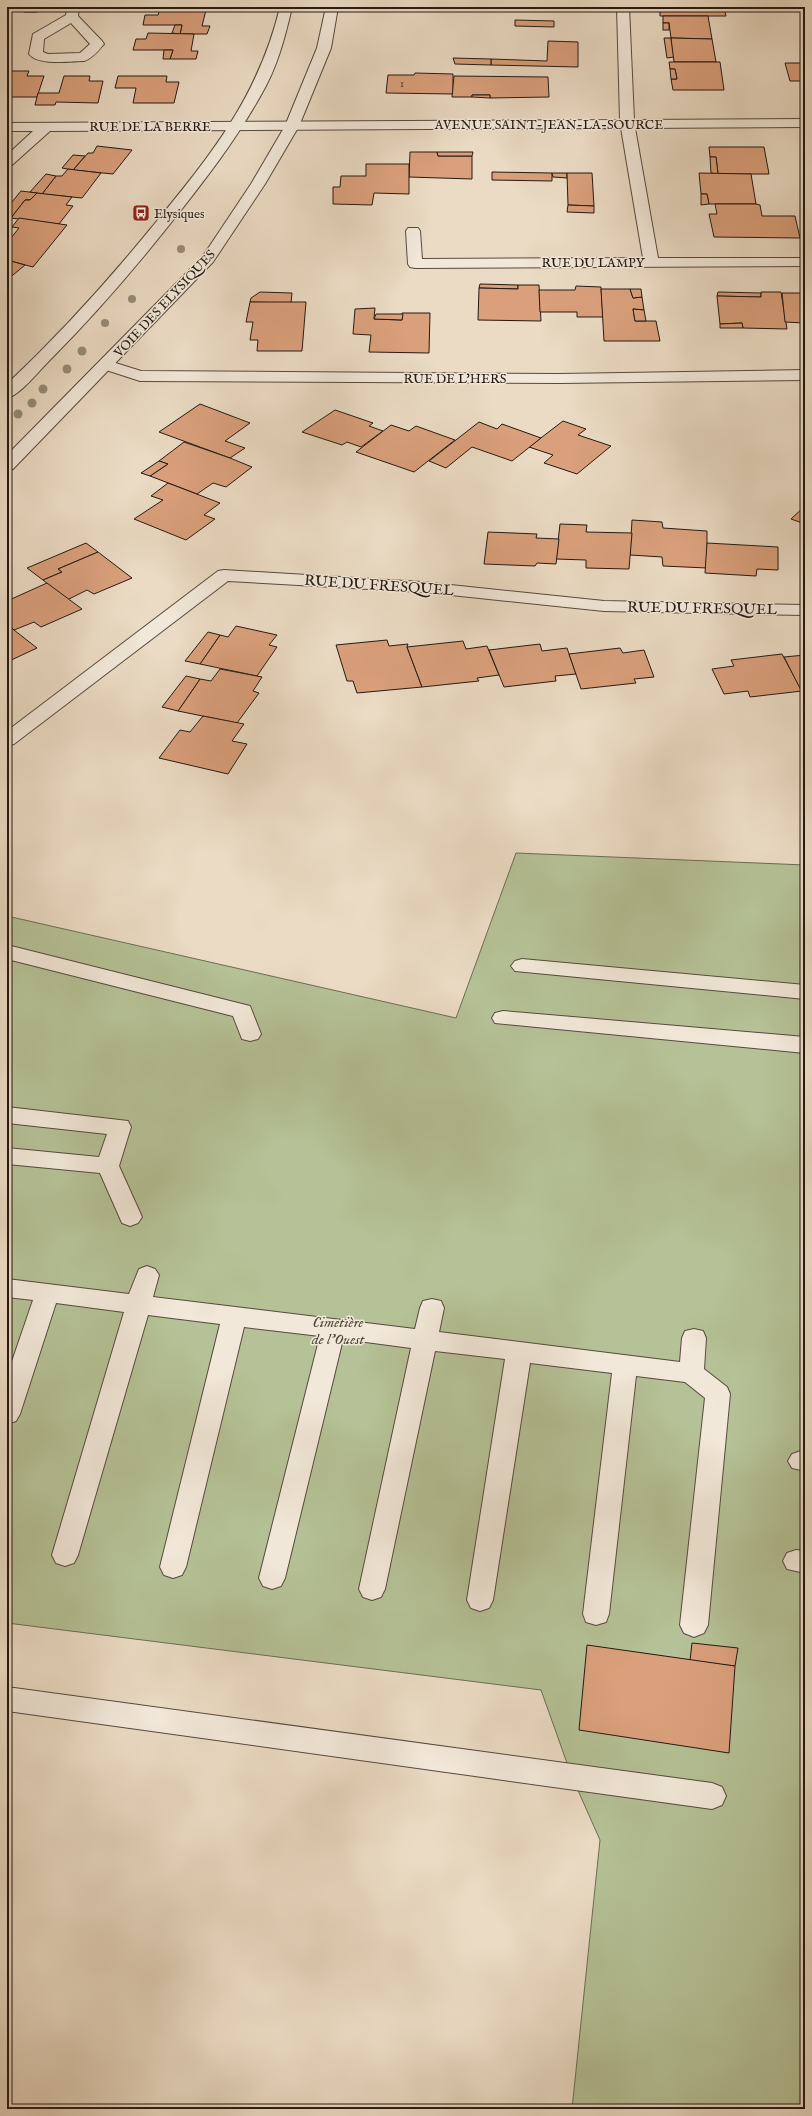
<svg xmlns="http://www.w3.org/2000/svg" width="812" height="2116" viewBox="0 0 812 2116" font-family="'IM FELL English',serif">
  <style>
    .green { fill: #b5c196; stroke: #6c6d54 }
    .building { fill: #daa07c; stroke: #241912 }
    .lines { fill: none; stroke-linecap: round; stroke-linejoin: round }
    .service-casing { stroke: #564a3e; stroke-width: 2 }
    .minor-casing { stroke: #564a3e; stroke-width: 2 }
    .tertiary-casing { stroke: #564a3e; stroke-width: 2 }
    .service { fill: #f2e8d9; fill-rule: evenodd }
    .minor { fill: #f2e8d9; fill-rule: evenodd }
    .tertiary { fill: #f2e8d9; fill-rule: evenodd }
    .tree { fill: #968c78 }
    .labels { text-anchor: middle; stroke-width: 3; stroke-linejoin: round; paint-order: stroke }
    .far-number-label { font-size: 11px; fill: #523b2c }
    .far-street-label { font-size: 13px; fill: #241912; stroke: #f2e8d9 }
    .far-poi-label { font-size: 13px; fill: #241912; stroke: #f2e8d9; text-anchor: start }
    .street-label { font-size: 15px; fill: #241912; stroke: #f2e8d9 }
    .park-label { font-size: 15px; font-style: italic; fill: #504b3a; stroke: #f2e8d9 }
  </style>
  <rect width="100%" height="100%" fill="#ebdbc4"/>
  <filter id="stains"><feTurbulence type="fractalNoise" baseFrequency=".005" numOctaves="4"/><feColorMatrix values="0 0 0 0 .2 0 0 0 0 .09 0 0 0 0 .02 0 0 0 .5 -.17"/></filter>
  <radialGradient id="worn" r=".72"><stop offset=".6" stop-color="#630" stop-opacity="0"/><stop offset="1" stop-color="#630" stop-opacity=".3"/></radialGradient>
  <path class="green" d="M 516,853 L 805,865 L 805,2109 L 572,2109 L 600,1840 L 572,1777 L 541,1690 L 7,1623 L 7,916 L 456,1018 Z"/>
  <g class="building">
    <path d="M 25,7 L 42,7 L 37,12 L 24,12 Z"/>
    <path d="M 147,7 L 189,7 L 189,10 L 146,9 Z"/>
    <path d="M 514,7 L 570,7 L 570,11 L 515,11 Z"/>
    <path d="M 660,7 L 724,7 L 726,16 L 660,16 Z"/>
    <path d="M 160,9 L 206,10 L 202,26 L 210,26 L 207,34 L 180,34 L 182,25 L 143,25 L 145,15 L 158,15 Z"/>
    <path d="M 663,16 L 708,16 L 712,39 L 671,38 L 669,23 L 663,23 Z"/>
    <path d="M 515,20 L 554,21 L 554,27 L 515,26 Z"/>
    <rect x="663" y="23" width="6" height="7"/>
    <path d="M 175,25 L 182,25 L 180,34 L 172,33 Z"/>
    <path d="M 148,33 L 194,34 L 191,51 L 198,51 L 196,59 L 170,59 L 173,50 L 133,50 L 136,39 L 146,39 Z"/>
    <path d="M 664,38 L 671,38 L 674,57 L 667,58 Z"/>
    <path d="M 671,38 L 712,39 L 716,62 L 674,62 Z"/>
    <path d="M 548,41 L 578,42 L 578,67 L 491,65 L 491,59 L 547,61 Z"/>
    <path d="M 164,50 L 173,50 L 170,59 L 163,59 Z"/>
    <path d="M 453,58 L 491,59 L 491,65 L 455,64 Z"/>
    <path d="M 669,62 L 720,62 L 724,90 L 673,90 L 671,79 L 677,79 L 675,69 L 670,69 Z"/>
    <path d="M 785,63 L 805,63 L 805,81 L 790,81 Z"/>
    <path d="M 670,69 L 675,69 L 677,79 L 671,79 Z"/>
    <path d="M 7,71 L 29,71 L 27,76 L 44,76 L 37,97 L 7,97 Z"/>
    <path d="M 415,73 L 453,74 L 453,94 L 386,93 L 388,75 L 414,75 Z"/>
    <path d="M 64,76 L 90,76 L 89,81 L 103,81 L 98,103 L 56,102 L 55,105 L 35,105 L 38,93 L 59,93 Z"/>
    <path d="M 118,76 L 167,76 L 166,82 L 179,82 L 174,103 L 133,103 L 136,88 L 115,88 Z"/>
    <path d="M 454,76 L 548,77 L 549,97 L 490,98 L 490,95 L 472,95 L 472,97 L 452,97 Z"/>
    <path d="M 472,95 L 490,95 L 490,98 L 472,97 Z"/>
    <path d="M 97,146 L 132,150 L 113,174 L 73,170 L 88,153 L 93,153 Z"/>
    <path d="M 709,147 L 764,147 L 769,174 L 718,174 L 716,157 L 710,157 Z"/>
    <path d="M 410,152 L 437,152 L 438,156 L 472,156 L 472,179 L 409,177 Z"/>
    <path d="M 437,152 L 473,152 L 472,156 L 438,156 Z"/>
    <path d="M 73,155 L 85,156 L 73,170 L 62,168 Z"/>
    <path d="M 710,157 L 716,157 L 718,174 L 711,173 Z"/>
    <path d="M 366,164 L 409,164 L 409,194 L 374,193 L 372,205 L 333,204 L 333,187 L 340,187 L 341,176 L 366,176 Z"/>
    <path d="M 68,169 L 101,173 L 82,198 L 42,194 L 56,176 L 62,176 Z"/>
    <path d="M 492,172 L 552,173 L 552,181 L 492,180 Z"/>
    <path d="M 552,173 L 567,173 L 567,178 L 553,177 Z"/>
    <path d="M 567,173 L 592,173 L 594,206 L 568,205 Z"/>
    <path d="M 699,173 L 751,174 L 756,204 L 709,204 L 707,194 L 701,194 Z"/>
    <path d="M 46,174 L 56,176 L 42,194 L 30,192 Z"/>
    <path d="M 21,191 L 37,193 L 30,200 L 25,200 L 11,218 L 7,217 L 7,208 Z"/>
    <path d="M 37,193 L 72,197 L 66,205 L 73,206 L 59,224 L 11,218 L 25,200 L 30,200 Z"/>
    <path d="M 701,194 L 707,194 L 709,204 L 701,205 Z"/>
    <path d="M 715,204 L 756,204 L 760,205 L 762,216 L 795,216 L 800,238 L 714,237 L 709,214 L 717,214 Z"/>
    <path d="M 568,205 L 594,206 L 594,213 L 567,212 Z"/>
    <path d="M 19,218 L 67,225 L 33,267 L 7,260 L 7,243 L 19,228 L 12,227 Z"/>
    <path d="M 7,260 L 25,265 L 7,280 Z"/>
    <path d="M 480,284 L 518,285 L 518,289 L 479,288 Z"/>
    <path d="M 518,285 L 539,285 L 541,321 L 478,320 L 479,288 L 518,289 Z"/>
    <path d="M 576,286 L 601,287 L 603,317 L 577,317 L 577,312 L 540,312 L 539,290 L 575,290 Z"/>
    <path d="M 601,289 L 630,289 L 633,298 L 642,297 L 644,310 L 633,309 L 635,321 L 656,321 L 660,341 L 604,341 Z"/>
    <path d="M 630,289 L 641,289 L 642,297 L 633,298 Z"/>
    <path d="M 260,292 L 292,293 L 291,303 L 250,302 L 251,298 Z"/>
    <path d="M 718,292 L 761,293 L 761,297 L 717,296 Z"/>
    <path d="M 761,292 L 781,292 L 787,329 L 743,328 L 742,323 L 720,324 L 717,296 L 761,297 Z"/>
    <path d="M 782,293 L 805,293 L 805,323 L 785,322 Z"/>
    <path d="M 250,302 L 306,302 L 302,351 L 257,351 L 258,340 L 250,340 L 253,322 L 246,322 Z"/>
    <path d="M 375,308 L 374,319 L 402,320 L 402,313 L 430,313 L 429,353 L 369,352 L 371,335 L 353,334 L 355,309 Z"/>
    <path d="M 633,309 L 644,310 L 646,321 L 635,321 Z"/>
    <path d="M 376,314 L 403,314 L 402,320 L 374,319 Z"/>
    <path d="M 742,323 L 743,328 L 720,328 L 720,324 Z"/>
    <path d="M 200,404 L 250,423 L 225,441 L 245,448 L 230,458 L 159,432 Z"/>
    <path d="M 335,410 L 373,423 L 369,426 L 383,431 L 361,447 L 347,442 L 342,445 L 302,432 Z"/>
    <path d="M 563,421 L 586,429 L 578,435 L 611,446 L 577,474 L 544,463 L 553,455 L 529,447 Z"/>
    <path d="M 479,422 L 497,429 L 502,424 L 541,438 L 512,461 L 472,447 L 446,468 L 429,461 Z"/>
    <path d="M 391,425 L 409,431 L 416,426 L 455,440 L 414,472 L 356,452 Z"/>
    <path d="M 184,442 L 230,458 L 252,467 L 226,487 L 213,483 L 197,494 L 150,476 L 168,464 L 159,461 Z"/>
    <path d="M 159,461 L 168,464 L 150,476 L 141,473 Z"/>
    <path d="M 168,483 L 220,503 L 204,515 L 215,519 L 186,540 L 134,519 L 163,500 L 151,496 Z"/>
    <path d="M 805,506 L 805,524 L 791,519 Z"/>
    <path d="M 632,520 L 662,522 L 663,528 L 707,531 L 707,568 L 663,566 L 662,557 L 630,555 Z"/>
    <path d="M 560,524 L 587,525 L 586,532 L 632,533 L 629,569 L 586,568 L 586,560 L 556,559 Z"/>
    <path d="M 488,532 L 537,534 L 536,538 L 559,539 L 556,564 L 537,563 L 535,566 L 484,564 Z"/>
    <path d="M 86,543 L 98,552 L 58,569 L 62,572 L 43,580 L 27,568 Z"/>
    <path d="M 707,543 L 778,547 L 778,570 L 757,569 L 756,576 L 705,573 Z"/>
    <path d="M 98,552 L 132,578 L 94,594 L 87,590 L 67,600 L 43,580 L 62,572 L 58,569 Z"/>
    <path d="M 47,583 L 82,609 L 41,627 L 34,622 L 14,630 L 7,625 L 7,604 L 10,603 L 7,601 Z"/>
    <path d="M 7,625 L 14,630 L 37,648 L 7,662 Z"/>
    <path d="M 236,626 L 277,635 L 269,645 L 277,647 L 257,676 L 200,664 L 220,635 L 228,637 Z"/>
    <path d="M 208,632 L 220,635 L 200,664 L 185,661 Z"/>
    <path d="M 387,640 L 389,646 L 408,644 L 407,647 L 422,687 L 357,693 L 353,681 L 347,681 L 336,645 Z"/>
    <path d="M 463,641 L 466,649 L 487,646 L 499,675 L 477,678 L 479,681 L 422,687 L 407,647 Z"/>
    <path d="M 540,644 L 542,651 L 567,648 L 576,674 L 555,676 L 556,681 L 504,687 L 489,650 Z"/>
    <path d="M 620,648 L 623,653 L 644,650 L 654,677 L 634,679 L 636,683 L 581,689 L 569,654 Z"/>
    <path d="M 782,654 L 802,691 L 750,697 L 748,691 L 724,694 L 712,669 L 734,666 L 731,660 Z"/>
    <path d="M 805,655 L 805,696 L 804,696 L 784,657 Z"/>
    <path d="M 220,669 L 262,677 L 253,691 L 259,693 L 237,723 L 178,711 L 200,679 L 211,681 Z"/>
    <path d="M 186,676 L 200,679 L 178,711 L 162,707 Z"/>
    <path d="M 203,716 L 244,724 L 232,741 L 247,744 L 228,774 L 159,758 L 180,730 L 190,732 Z"/>
    <path d="M 692,1643 L 738,1648 L 735,1666 L 690,1661 Z"/>
    <path d="M 587,1645 L 735,1666 L 729,1753 L 579,1730 Z"/>
  </g>
  <g class="lines">
    <g class="service-casing">
      <g id="service">
        <path d="M 7,945 L 250,1006 L 261,1034 L 258,1039 L 250,1041 L 242,1039 L 233,1016 L 7,959 Z"/>
        <path d="M 522,959 L 805,985 L 805,999 L 515,971 L 511,966 L 515,961 Z"/>
        <path d="M 503,1011 L 805,1037 L 805,1053 L 495,1023 L 492,1018 L 495,1013 Z"/>
        <path d="M 7,1107 L 128,1121 L 131,1127 L 119,1166 L 142,1217 L 138,1223 L 130,1226 L 122,1223 L 100,1173 L 7,1164 L 7,1148 L 99,1157 L 107,1134 L 7,1123 Z"/>
        <path d="M 147,1266 L 155,1269 L 159,1275 L 153,1297 L 415,1329 L 420,1308 L 423,1301 L 432,1299 L 441,1301 L 444,1308 L 439,1332 L 680,1362 L 682,1338 L 685,1331 L 694,1329 L 703,1331 L 706,1338 L 704,1369 L 727,1387 L 730,1394 L 708,1625 L 704,1633 L 694,1637 L 684,1633 L 680,1625 L 705,1398 L 685,1382 L 636,1376 L 609,1614 L 606,1622 L 596,1625 L 586,1622 L 583,1614 L 612,1373 L 530,1363 L 493,1600 L 489,1608 L 480,1611 L 471,1608 L 467,1600 L 505,1359 L 435,1351 L 385,1589 L 381,1597 L 372,1600 L 363,1597 L 359,1589 L 411,1348 L 343,1339 L 285,1578 L 281,1586 L 272,1589 L 263,1586 L 259,1578 L 320,1336 L 244,1327 L 186,1567 L 182,1575 L 173,1578 L 164,1575 L 160,1567 L 220,1324 L 148,1315 L 78,1555 L 74,1563 L 65,1566 L 56,1563 L 52,1555 L 124,1312 L 56,1303 L 20,1414 L 16,1421 L 7,1424 L 7,1376 L 33,1300 L 7,1297 L 7,1279 L 129,1294 L 139,1269 Z"/>
        <path d="M 801,1451 L 805,1451 L 805,1471 L 792,1468 L 788,1461 L 792,1454 Z"/>
        <path d="M 796,1550 L 805,1551 L 805,1573 L 787,1569 L 783,1561 L 787,1553 Z"/>
        <path d="M 7,1687 L 712,1783 L 722,1787 L 726,1796 L 722,1805 L 712,1809 L 7,1711 Z"/>
      </g>
    </g>
    <g class="minor-casing">
      <g id="minor">
        <path d="M 67,7 L 79,7 L 78,16 L 102,41 L 104,44 C 99,50 92,59 84,61 C 71,61 38,66 29,54 L 33,34 L 66,15 ZM 71,23 L 90,44 L 80,53 L 48,54 L 43,52 L 44,39 Z"/>
        <path d="M 617,7 L 629,7 L 634,120 L 805,119 L 805,127 L 635,128 L 658,258 L 805,258 L 805,266 L 415,268 L 410,267 L 408,264 L 406,231 L 408,228 L 418,228 L 420,231 L 422,259 L 643,258 L 621,128 L 50,131 L 12,165 L 7,166 L 7,155 L 33,131 L 7,131 L 7,123 L 620,120 Z"/>
        <path d="M 106,360 L 141,371 L 559,374 L 805,370 L 805,380 L 559,383 L 140,381 L 100,368 L 98,365 L 100,362 Z"/>
        <path d="M 224,570 L 422,582 L 604,601 L 805,605 L 805,615 L 604,611 L 422,592 L 228,581 L 14,744 L 7,746 L 7,731 L 218,571 Z"/>
      </g>
    </g>
    <g class="tertiary-casing">
      <g id="tertiary">
        <path d="M 280,7 L 292,7 C 285,38 277,68 261,95 C 237,138 208,176 178,214 C 137,266 94,316 48,362 C 38,372 20,395 7,398 L 7,384 C 59,335 107,282 152,227 C 210,156 258,98 280,7 Z"/>
        <path d="M 326,7 L 338,7 L 331,48 L 299,126 L 265,184 L 213,262 L 13,469 L 7,470 L 7,455 L 203,256 L 251,184 L 285,126 L 317,48 Z"/>
      </g>
    </g>
    <use href="#service" class="service"/>
    <use href="#minor" class="minor"/>
    <use href="#tertiary" class="tertiary"/>
  </g>
  <g class="tree">
    <circle cx="181" cy="249" r="4"/>
    <circle cx="132" cy="299" r="4"/>
    <circle cx="105" cy="323" r="4"/>
    <circle cx="82" cy="351" r="4.5"/>
    <circle cx="67" cy="369" r="4.5"/>
    <circle cx="43" cy="389" r="4.5"/>
    <circle cx="32" cy="403" r="4.5"/>
    <circle cx="18" cy="414" r="4.5"/>
  </g>
  <defs>
    <g id="bus-square" transform="scale(0.9)"><rect x="-9" y="-9" width="18" height="18" rx="4" fill="#8f2418" stroke="#f2e8d9"/><path d="M-5-6H5V4H4V6H2V4H-2V6H-4V4H-5ZM-3.5-4V0h7V-4ZM-3.5 1.2v1.5H-2V1.2ZM2 1.2v1.5H3.5V1.2Z" fill="#fff"/></g>
  </defs>
  <g fill-rule="evenodd">
    <use href="#bus-square" x="141" y="213"/>
  </g>
  <g class="labels">
    <g class="far-number-label">
      <text x="402" y="87">1</text>
    </g>
    <g class="far-street-label">
      <text x="549" y="129">AVENUE SAINT-JEAN-LA-SOURCE</text>
      <text x="150" y="131">RUE DE LA BERRE</text>
      <text x="593" y="267">RUE DU LAMPY</text>
      <text transform="translate(164 303) rotate(-47)" y="5">VOIE DES ELYSIQUES</text>
      <text x="455" y="383">RUE DE L'HERS</text>
    </g>
    <g class="far-poi-label">
      <text x="154" y="218">Elysiques</text>
    </g>
    <g class="street-label">
      <text transform="translate(379 585) rotate(4)" y="5">RUE DU FRESQUEL</text>
      <text transform="translate(702 608) rotate(1)" y="5">RUE DU FRESQUEL</text>
    </g>
    <g class="park-label">
      <text x="338" y="1327">Cimetière<tspan x="338" dy="17">de l'Ouest</tspan></text>
    </g>
  </g>
  <rect width="812" height="2116" fill="none" stroke="#ebdbc4" stroke-width="24"/>
  <rect x="8" y="8" width="796" height="2100" fill="none" stroke="#241912" stroke-width="2"/>
  <rect x="12" y="12" width="788" height="2092" fill="none" stroke="#241912"/>
  <rect width="100%" height="100%" filter="url(#stains)"/>
  <rect width="100%" height="100%" fill="url(#worn)"/>
</svg>
